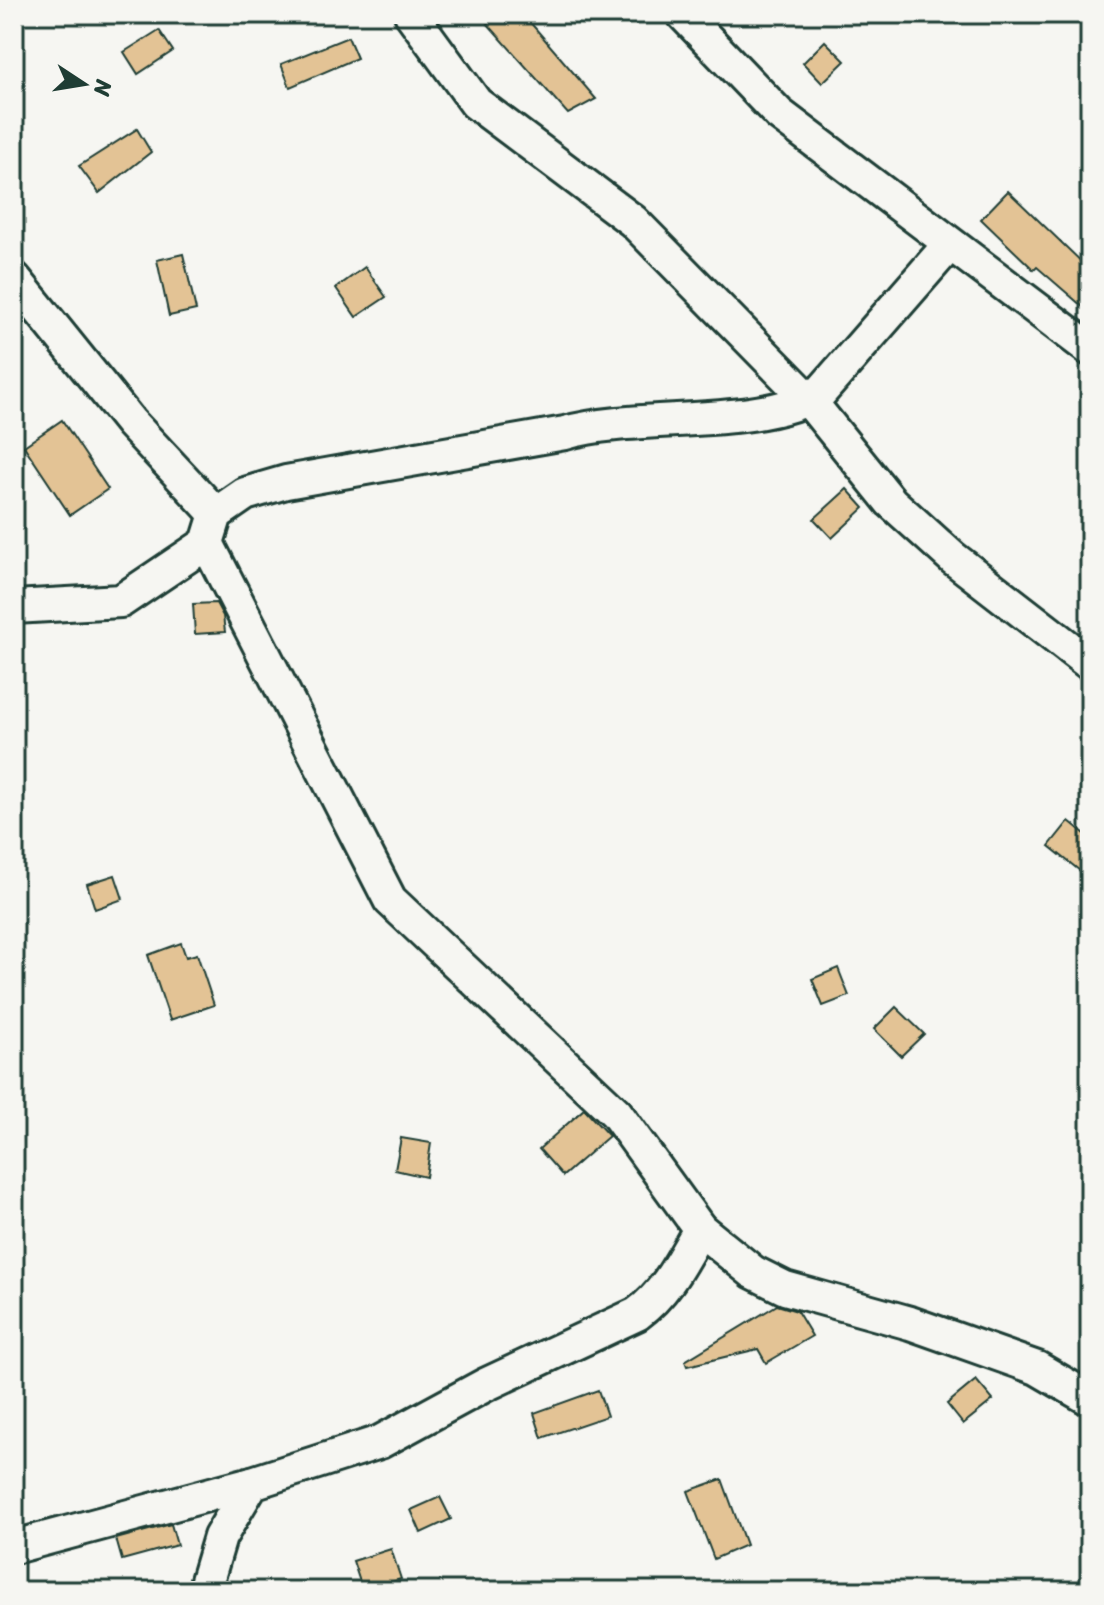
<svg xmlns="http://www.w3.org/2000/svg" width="1104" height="1605" viewBox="0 0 1104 1605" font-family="Sriracha,sans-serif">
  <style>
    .building { fill: #e3c395; stroke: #1f3d34; stroke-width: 2 }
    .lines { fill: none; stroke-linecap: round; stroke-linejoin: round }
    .minor-casing { stroke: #1f3d34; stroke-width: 38 }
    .minor { stroke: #f6f6f2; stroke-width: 32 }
  </style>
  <rect width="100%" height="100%" fill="#f6f6f2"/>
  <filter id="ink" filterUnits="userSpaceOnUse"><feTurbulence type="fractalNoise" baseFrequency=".0125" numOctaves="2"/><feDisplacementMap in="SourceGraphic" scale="16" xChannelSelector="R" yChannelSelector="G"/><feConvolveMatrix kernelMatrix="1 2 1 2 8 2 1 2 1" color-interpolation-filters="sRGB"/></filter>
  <g filter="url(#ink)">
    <g class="building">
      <path d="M 479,14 L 523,14 L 596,99 L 568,114 Z"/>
      <path d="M 159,30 L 173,51 L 138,74 L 124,52 Z"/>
      <path d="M 348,37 L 357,58 L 290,87 L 281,64 Z"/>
      <path d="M 825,41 L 845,61 L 822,83 L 803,63 Z"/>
      <path d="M 137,129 L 151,152 L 99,193 L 79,166 Z"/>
      <path d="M 1008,191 L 1090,270 L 1090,313 L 1037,267 L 1034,270 L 981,219 Z"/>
      <path d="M 183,254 L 196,310 L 169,316 L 157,260 Z"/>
      <path d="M 365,267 L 386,297 L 356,317 L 336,288 Z"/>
      <path d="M 62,420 L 108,489 L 70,515 L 24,446 Z"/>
      <path d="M 847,489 L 864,508 L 832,538 L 814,519 Z"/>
      <path d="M 216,603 L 223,616 L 225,632 L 195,634 L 193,604 Z"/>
      <path d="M 1069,821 L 1090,838 L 1090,879 L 1049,846 Z"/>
      <path d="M 115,875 L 123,899 L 95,909 L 87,884 Z"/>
      <path d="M 181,943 L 186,957 L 197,954 L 214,1005 L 170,1020 L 148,955 Z"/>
      <path d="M 838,968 L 849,996 L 823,1006 L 812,979 Z"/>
      <path d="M 896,1007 L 924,1034 L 901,1056 L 874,1029 Z"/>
      <path d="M 584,1109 L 609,1136 L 563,1176 L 539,1149 Z"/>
      <path d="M 401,1138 L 431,1143 L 426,1177 L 395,1170 Z"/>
      <path d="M 777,1305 L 797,1311 L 812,1336 L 766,1363 L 758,1349 L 687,1366 L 685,1361 Z"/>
      <path d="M 976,1380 L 993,1400 L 963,1424 L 947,1404 Z"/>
      <path d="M 598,1390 L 607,1416 L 542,1438 L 534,1413 Z"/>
      <path d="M 722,1479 L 746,1545 L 714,1559 L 688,1491 Z"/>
      <path d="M 440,1497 L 451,1519 L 421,1533 L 411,1510 Z"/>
      <path d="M 171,1524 L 177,1545 L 122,1560 L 116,1539 Z"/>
      <path d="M 391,1549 L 401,1579 L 363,1591 L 353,1561 Z"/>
    </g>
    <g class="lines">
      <g class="minor-casing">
        <g id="minor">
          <path d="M 411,14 L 476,103 L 633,221 L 808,399 L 891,502 L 953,558 L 1090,664"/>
          <path d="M 683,14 L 779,114 L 1090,349"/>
          <path d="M 14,278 L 131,423 L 216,514"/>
          <path d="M 207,543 L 390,900 L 616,1113 L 700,1229 L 753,1272 L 785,1288 L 910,1323 L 1037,1368 L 1090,1399"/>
          <path d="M 14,607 L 121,601 L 207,543 L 216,514 L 245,494 L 286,482 L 565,433 C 638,412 756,430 820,393 L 949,245"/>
          <path d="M 14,1547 L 252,1483"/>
          <path d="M 204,1591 L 220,1537 L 252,1483 L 380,1442 L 485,1385 L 637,1314 C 667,1292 682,1260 700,1229"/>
        </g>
      </g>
      <use href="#minor" class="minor"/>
    </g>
  </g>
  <rect width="1104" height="1605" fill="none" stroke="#f6f6f2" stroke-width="48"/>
  <rect x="24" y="24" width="1056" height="1557" fill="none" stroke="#1f3d34" stroke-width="3" filter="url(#ink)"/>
  <g transform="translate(84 84) rotate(102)" stroke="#f6f6f2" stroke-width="6" paint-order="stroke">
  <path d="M0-6L14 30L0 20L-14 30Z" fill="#1f3d34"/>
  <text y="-12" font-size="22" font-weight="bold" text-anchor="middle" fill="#1f3d34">N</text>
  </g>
</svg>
